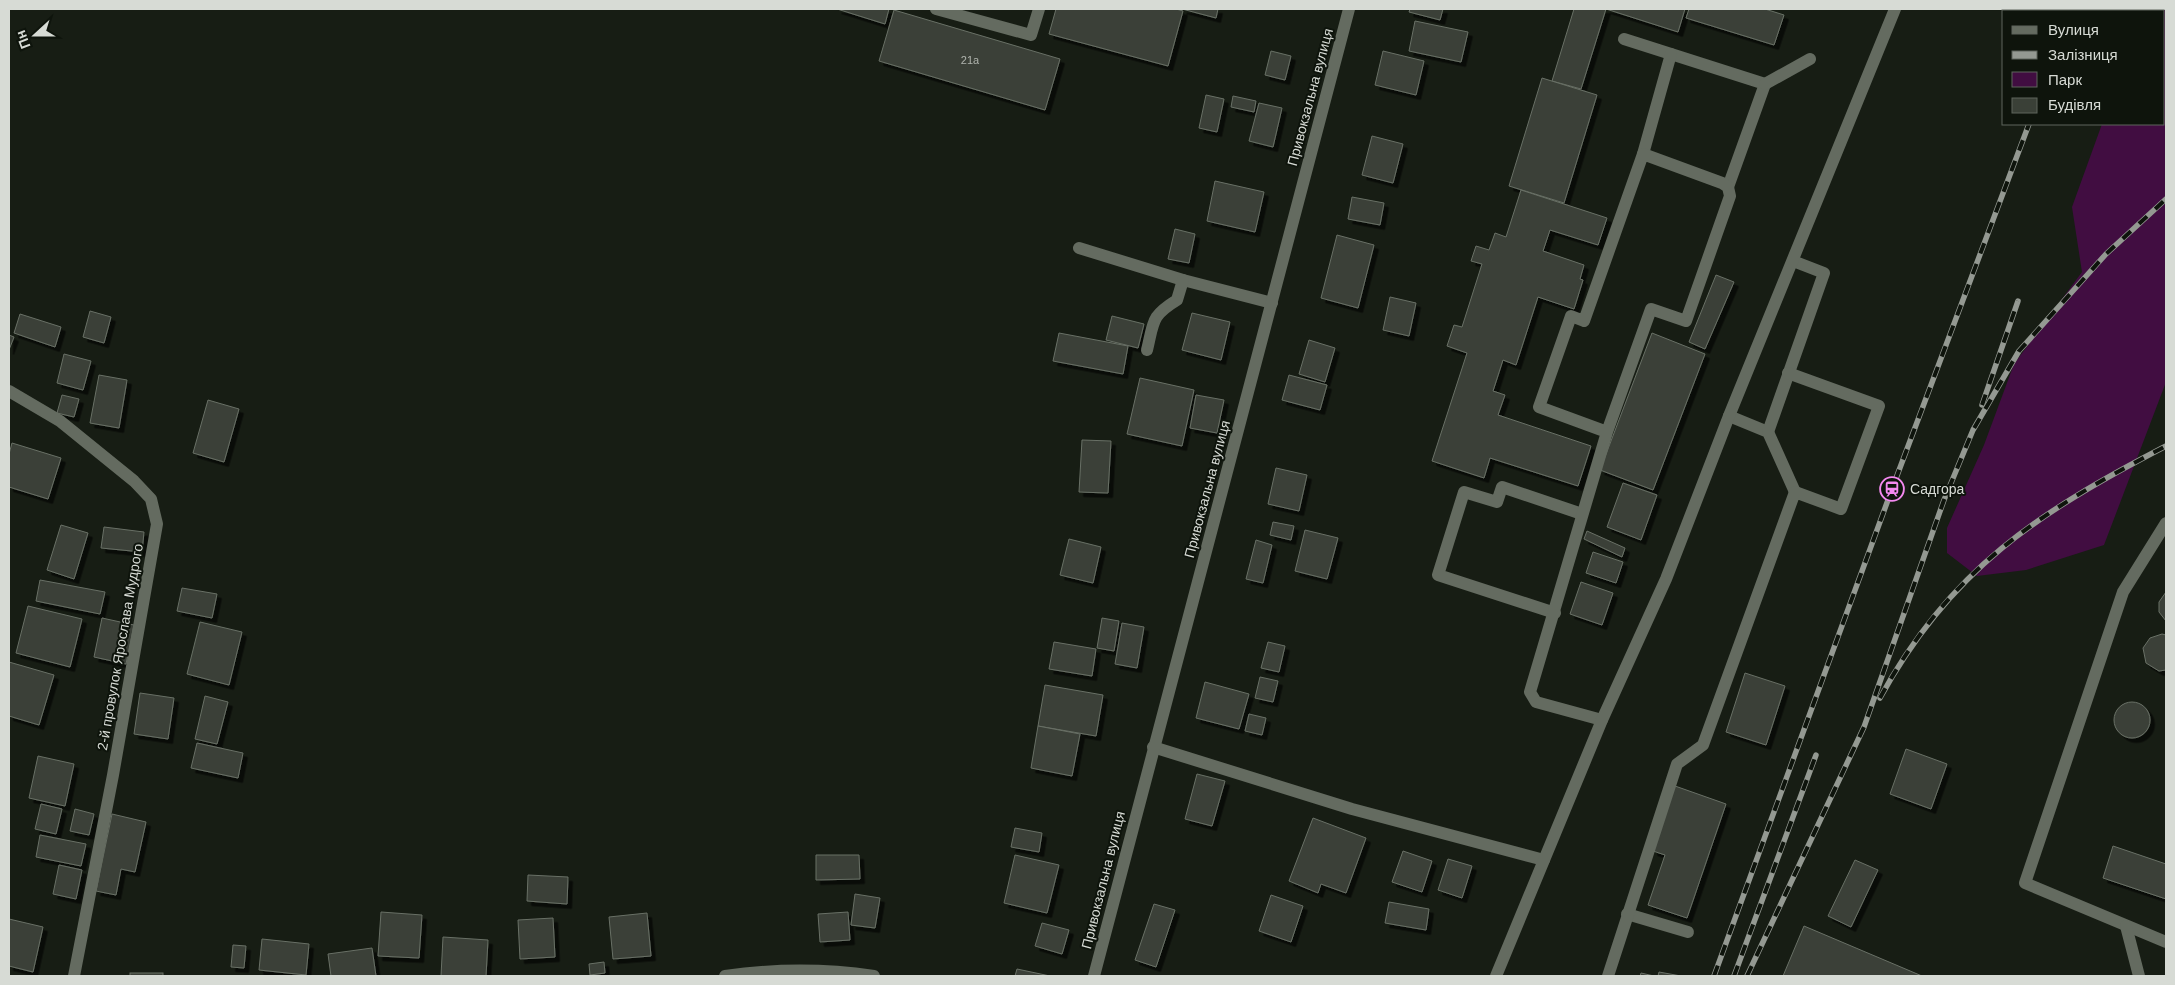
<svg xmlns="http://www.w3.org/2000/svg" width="2175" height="985" viewBox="0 0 2175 985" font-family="Arial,sans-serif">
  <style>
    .green { fill: #410d41 }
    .building { fill: #3a4037; stroke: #697066; filter: url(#shadow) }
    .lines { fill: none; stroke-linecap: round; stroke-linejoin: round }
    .service { stroke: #646b60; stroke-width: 12 }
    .minor { stroke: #646b60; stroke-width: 12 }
    .secondary { stroke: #646b60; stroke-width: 12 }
    .rail-casing { stroke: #949992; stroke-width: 5.5 }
    .rail { stroke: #0e140c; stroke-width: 4; stroke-dasharray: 11; stroke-linecap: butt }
    .labels { text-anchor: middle; stroke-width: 4; stroke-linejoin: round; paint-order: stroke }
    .number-label { font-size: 11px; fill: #b0b4ae }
    .street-label { font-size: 14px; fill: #d7dbd5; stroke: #0e140c }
    .poi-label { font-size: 14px; fill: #d7dbd5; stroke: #0e140c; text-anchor: start }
  </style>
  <defs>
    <filter id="shadow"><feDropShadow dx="4.5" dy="4.5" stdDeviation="0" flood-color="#0009"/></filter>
  </defs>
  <rect width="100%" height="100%" fill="#171d14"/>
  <path class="green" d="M 2144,9 L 2166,9 L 2166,382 L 2104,545 L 2026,570 L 1977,576 L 1947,553 L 1947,528 L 1984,445 L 2014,364 L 2082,272 L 2072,207 L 2102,124 L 2164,124 L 2164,11 L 2144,11 Z"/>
  <g class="building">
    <path d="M 837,9 L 889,9 L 885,24 Z"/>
    <path d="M 1056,9 L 1176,9 L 1183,11 L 1168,66 L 1049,34 Z"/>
    <path d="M 1182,9 L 1218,9 L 1216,18 Z"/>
    <path d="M 1410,9 L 1443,9 L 1440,20 L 1409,12 Z"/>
    <path d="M 1574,9 L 1606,9 L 1581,89 L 1552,81 Z"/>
    <path d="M 1606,9 L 1685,9 L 1678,32 Z"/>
    <path d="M 1689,9 L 1765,9 L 1784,15 L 1774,45 L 1686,18 Z"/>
    <path d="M 894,10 L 1060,59 L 1045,110 L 879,61 Z"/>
    <path d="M 1415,21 L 1468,32 L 1461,62 L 1409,51 Z"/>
    <path d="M 1271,51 L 1291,56 L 1285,80 L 1265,75 Z"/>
    <path d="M 1383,51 L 1424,61 L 1416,95 L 1375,85 Z"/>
    <path d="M 1542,78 L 1597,95 L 1564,203 L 1509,186 Z"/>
    <path d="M 1206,95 L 1224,99 L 1217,132 L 1199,128 Z"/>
    <path d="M 1233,96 L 1256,101 L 1254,112 L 1231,107 Z"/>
    <path d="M 1259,103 L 1282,108 L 1273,147 L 1249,141 Z"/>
    <path d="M 1372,136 L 1403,144 L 1393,183 L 1362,175 Z"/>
    <path d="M 1215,181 L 1264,192 L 1255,232 L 1207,221 Z"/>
    <path d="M 1521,190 L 1607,218 L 1598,245 L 1550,230 L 1543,251 L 1584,265 L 1580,279 L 1583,280 L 1574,309 L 1538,297 L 1516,365 L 1503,360 L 1493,391 L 1505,395 L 1498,415 L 1591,446 L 1578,486 L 1490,458 L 1484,478 L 1432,461 L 1467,353 L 1447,346 L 1454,325 L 1462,327 L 1482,264 L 1471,261 L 1476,246 L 1489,250 L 1495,233 L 1506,237 Z"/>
    <path d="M 1352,197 L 1384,203 L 1380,225 L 1348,219 Z"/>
    <path d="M 1175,229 L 1195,234 L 1189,263 L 1168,259 Z"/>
    <path d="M 1337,235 L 1374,245 L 1358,308 L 1321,298 Z"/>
    <path d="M 1716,275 L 1734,282 L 1705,349 L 1689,342 Z"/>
    <path d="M 1390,297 L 1416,303 L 1409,336 L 1383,330 Z"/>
    <path d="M 90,311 L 111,317 L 104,343 L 83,337 Z"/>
    <path d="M 1192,313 L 1230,322 L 1221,360 L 1182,350 Z"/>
    <path d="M 20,314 L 61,327 L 55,347 L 14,333 Z"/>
    <path d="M 1112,316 L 1144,324 L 1138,348 L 1106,340 Z"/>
    <path d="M 1059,333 L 1128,346 L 1123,374 L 1053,361 Z"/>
    <path d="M 1652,333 L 1705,354 L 1653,490 L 1600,470 Z"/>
    <path d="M 9,335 L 14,337 L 9,350 Z"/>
    <path d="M 1309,340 L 1335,348 L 1325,382 L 1299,374 Z"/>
    <path d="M 64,354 L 91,361 L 83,390 L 57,383 Z"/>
    <path d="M 99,375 L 127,380 L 119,428 L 90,423 Z"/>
    <path d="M 1289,375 L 1327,385 L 1320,410 L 1282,400 Z"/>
    <path d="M 1140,378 L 1194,390 L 1182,446 L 1127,434 Z"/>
    <path d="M 62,395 L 79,399 L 74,417 L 57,413 Z"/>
    <path d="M 1196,395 L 1224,400 L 1217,433 L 1190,428 Z"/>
    <path d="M 208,400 L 239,409 L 224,462 L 193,453 Z"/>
    <path d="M 1082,440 L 1111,441 L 1108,493 L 1079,492 Z"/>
    <path d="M 12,443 L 61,458 L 48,499 L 9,487 L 9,454 Z"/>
    <path d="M 1276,468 L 1307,475 L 1299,511 L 1268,504 Z"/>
    <path d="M 1623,483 L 1657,495 L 1641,540 L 1607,527 Z"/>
    <path d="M 1273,522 L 1294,526 L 1291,540 L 1270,535 Z"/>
    <path d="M 61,525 L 88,533 L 74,579 L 47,570 Z"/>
    <path d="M 104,527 L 144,532 L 142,552 L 101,548 Z"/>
    <path d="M 1305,530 L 1338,538 L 1327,579 L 1295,571 Z"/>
    <path d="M 1587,531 L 1625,548 L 1622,557 L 1584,539 Z"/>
    <path d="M 1069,539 L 1101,547 L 1093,583 L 1060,575 Z"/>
    <path d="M 1256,540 L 1272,545 L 1263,583 L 1246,579 Z"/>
    <path d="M 1593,552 L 1623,562 L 1616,583 L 1586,573 Z"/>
    <path d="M 40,580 L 105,592 L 100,614 L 36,601 Z"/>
    <path d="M 1581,582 L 1613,593 L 1602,625 L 1570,614 Z"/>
    <path d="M 182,588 L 217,594 L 212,618 L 177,611 Z"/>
    <path d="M 2166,592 L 2166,621 L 2159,612 L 2159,602 Z"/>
    <path d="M 28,606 L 82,619 L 70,667 L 16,653 Z"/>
    <path d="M 102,618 L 134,625 L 126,664 L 94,657 Z"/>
    <path d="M 1102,618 L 1119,621 L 1114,651 L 1097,648 Z"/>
    <path d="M 200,622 L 242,632 L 229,685 L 187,674 Z"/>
    <path d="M 1122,623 L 1144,627 L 1137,668 L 1115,664 Z"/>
    <path d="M 2162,634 L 2166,635 L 2166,670 L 2159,671 L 2146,663 L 2143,648 L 2150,638 Z"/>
    <path d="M 1054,642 L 1096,649 L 1092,676 L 1049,669 Z"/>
    <path d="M 1268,642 L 1285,646 L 1279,672 L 1261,668 Z"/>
    <path d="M 9,662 L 54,675 L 39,725 L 9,716 Z"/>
    <path d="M 1745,673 L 1785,686 L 1766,745 L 1726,732 Z"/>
    <path d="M 1260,677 L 1278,681 L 1273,702 L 1255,698 Z"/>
    <path d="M 1205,682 L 1249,694 L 1239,729 L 1196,718 Z"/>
    <path d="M 1045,685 L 1103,695 L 1096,736 L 1038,726 Z"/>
    <path d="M 140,693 L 174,698 L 168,739 L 134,734 Z"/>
    <path d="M 205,696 L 228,702 L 217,744 L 195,739 Z"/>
    <circle cx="2132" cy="720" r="18"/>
    <path d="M 1249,714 L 1266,718 L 1262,735 L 1245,731 Z"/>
    <path d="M 1038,726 L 1080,734 L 1072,776 L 1031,768 Z"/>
    <path d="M 197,743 L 243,753 L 238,778 L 191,768 Z"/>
    <path d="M 1906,749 L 1947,764 L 1931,809 L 1890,794 Z"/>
    <path d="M 38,756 L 74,764 L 65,806 L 29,798 Z"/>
    <path d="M 1197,774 L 1225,781 L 1212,826 L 1185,819 Z"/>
    <path d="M 1675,786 L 1726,804 L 1687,918 L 1648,905 L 1665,855 L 1653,851 Z"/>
    <path d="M 41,804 L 62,809 L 56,834 L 35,829 Z"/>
    <path d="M 75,809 L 94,814 L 89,835 L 70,831 Z"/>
    <path d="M 112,814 L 146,822 L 135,872 L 121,869 L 116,895 L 96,891 Z"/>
    <path d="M 1313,818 L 1366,838 L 1346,893 L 1321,884 L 1318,893 L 1289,881 Z"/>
    <path d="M 1015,828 L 1042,833 L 1039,852 L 1011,847 Z"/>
    <path d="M 40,835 L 86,844 L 81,866 L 36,857 Z"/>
    <path d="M 2113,846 L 2166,864 L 2166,899 L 2103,878 Z"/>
    <path d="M 1403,851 L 1432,861 L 1422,892 L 1392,882 Z"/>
    <path d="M 816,855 L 859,855 L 860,879 L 816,880 Z"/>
    <path d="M 1015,855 L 1059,865 L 1047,913 L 1004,903 Z"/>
    <path d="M 1448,859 L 1472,866 L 1462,898 L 1438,890 Z"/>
    <path d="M 1855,860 L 1878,870 L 1851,927 L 1828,916 Z"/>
    <path d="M 59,865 L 82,870 L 76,899 L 53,894 Z"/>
    <path d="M 528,875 L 568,877 L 567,904 L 527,901 Z"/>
    <path d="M 855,894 L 880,898 L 875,928 L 851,925 Z"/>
    <path d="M 1271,895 L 1303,906 L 1291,942 L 1259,931 Z"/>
    <path d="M 1389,902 L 1429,909 L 1426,930 L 1385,923 Z"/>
    <path d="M 1154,904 L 1175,910 L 1156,967 L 1135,960 Z"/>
    <path d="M 381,912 L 422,915 L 419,958 L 378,956 Z"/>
    <path d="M 848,912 L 850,940 L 820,942 L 818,914 Z"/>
    <path d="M 647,913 L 651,956 L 613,959 L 609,917 Z"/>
    <path d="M 553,918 L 555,957 L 520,959 L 518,920 Z"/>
    <path d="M 9,919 L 43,927 L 33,972 L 9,966 Z"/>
    <path d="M 1042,923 L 1069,930 L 1062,954 L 1035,946 Z"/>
    <path d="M 1804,926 L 1922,976 L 1783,976 Z"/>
    <path d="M 443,937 L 488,940 L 486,976 L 441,976 Z"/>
    <path d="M 262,939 L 309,944 L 306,975 L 259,970 Z"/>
    <path d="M 233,945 L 246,946 L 244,968 L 231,967 Z"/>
    <path d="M 372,948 L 376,976 L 331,976 L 328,954 Z"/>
    <path d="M 604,962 L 605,973 L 590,975 L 589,964 Z"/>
    <path d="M 1017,969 L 1050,976 L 1015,976 Z"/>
    <path d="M 1659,972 L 1681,976 L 1658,976 Z"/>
    <rect x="130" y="973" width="33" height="3"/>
    <path d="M 1641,973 L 1654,976 L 1640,976 Z"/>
  </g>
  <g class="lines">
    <g class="service">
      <path d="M 936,9 L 1031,35 L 1039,9"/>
      <path d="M 1624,39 L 1765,84 L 1728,187"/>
      <path d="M 1765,84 L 1810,59"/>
      <path d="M 1643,154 L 1671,54"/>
      <path d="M 1079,248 L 1183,280 L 1272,303"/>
      <path d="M 1147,350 C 1154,321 1151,316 1177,300 L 1183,280"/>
      <path d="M 1729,416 L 1768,432 L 1795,492"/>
      <path d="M 1768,432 L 1824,273 L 1793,261"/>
      <path d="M 2166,523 L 2123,592 L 2025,883 L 2166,942"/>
      <path d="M 1555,613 L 1438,575 L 1464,492 L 1497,502 L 1502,487 L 1582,514"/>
      <path d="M 1602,720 L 1536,702 L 1530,692 L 1607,432 L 1651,309 L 1686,321 L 1730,196 L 1728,187 L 1722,183 L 1643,154 L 1584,321 L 1571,316 L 1539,407 L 1607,432"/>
      <path d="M 1627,914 L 1688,932"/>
      <path d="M 2126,926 L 2139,976"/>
      <path d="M 1608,976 L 1677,764 L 1703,745 L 1795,492 L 1841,509 L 1879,406 L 1788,373"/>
    </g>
    <g class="minor">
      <path d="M 9,391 L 60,421 L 134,481 L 151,499 L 157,524 L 113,775 L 74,976"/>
      <path d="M 1153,747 L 1352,809 L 1544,860"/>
      <path d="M 1094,976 L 1349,9"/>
      <path d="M 1496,976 L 1602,720 L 1666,579 L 1729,416 L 1895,9"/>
    </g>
    <path class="secondary" d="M 725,976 C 774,969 826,969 874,976"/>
    <g class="rail-casing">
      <g id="rail">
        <path d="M 2072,11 L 2073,9"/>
        <path d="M 1982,405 L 2018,301"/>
        <path d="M 1880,698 C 1950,569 2039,512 2166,446"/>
        <path d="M 1714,976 L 1892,489 L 2029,124"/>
        <path d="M 1734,976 L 1816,755"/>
        <path d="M 1747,976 L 1864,727 L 1944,500 L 1973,430 L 2019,351 L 2106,254 L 2166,199"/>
      </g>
    </g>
    <use href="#rail" class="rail"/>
  </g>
  <defs>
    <g id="station-ring" transform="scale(1.25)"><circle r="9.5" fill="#0e140c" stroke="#f489f0" stroke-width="1.5"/><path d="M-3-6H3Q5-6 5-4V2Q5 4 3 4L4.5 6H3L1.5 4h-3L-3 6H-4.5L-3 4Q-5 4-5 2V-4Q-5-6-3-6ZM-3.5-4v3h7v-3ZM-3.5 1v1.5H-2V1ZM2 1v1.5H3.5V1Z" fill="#f489f0"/></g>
  </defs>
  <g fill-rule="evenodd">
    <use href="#station-ring" x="1892" y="489"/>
  </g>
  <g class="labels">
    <g class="number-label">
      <text x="970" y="64">21а</text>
    </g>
    <g class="street-label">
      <text transform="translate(1310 97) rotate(-75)" y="5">Привокзальна вулиця</text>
      <text transform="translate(1207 489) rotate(-75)" y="5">Привокзальна вулиця</text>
      <text transform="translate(120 647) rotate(-80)" y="5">2-й провулок Ярослава Мудрого</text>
      <text transform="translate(1103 880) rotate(-76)" y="5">Привокзальна вулиця</text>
    </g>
    <g class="poi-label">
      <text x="1910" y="494">Садгора</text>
    </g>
  </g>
  <rect width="2175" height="985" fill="none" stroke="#d7dbd5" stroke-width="20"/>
  <rect x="2002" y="10" width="162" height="115" fill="#0e140c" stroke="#5e645c"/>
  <rect x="2012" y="26" width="25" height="8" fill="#646b60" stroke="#5e645c"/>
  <text x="2048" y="35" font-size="15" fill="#d7dbd5">Вулиця</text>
  <rect x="2012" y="51" width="25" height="8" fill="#949992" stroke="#5e645c"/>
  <text x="2048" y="60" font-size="15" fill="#d7dbd5">Залізниця</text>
  <rect x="2012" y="72" width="25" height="15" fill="#410d41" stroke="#5e645c"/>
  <text x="2048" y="85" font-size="15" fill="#d7dbd5">Парк</text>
  <rect x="2012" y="98" width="25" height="15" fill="#3a4037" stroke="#5e645c"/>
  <text x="2048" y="110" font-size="15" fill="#d7dbd5">Будівля</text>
  <g transform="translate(35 35) rotate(249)" stroke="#0e140c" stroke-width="4" paint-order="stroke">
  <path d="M0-4L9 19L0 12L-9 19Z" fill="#d7dbd5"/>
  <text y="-8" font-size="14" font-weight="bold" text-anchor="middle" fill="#d7dbd5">Пн</text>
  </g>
</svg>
